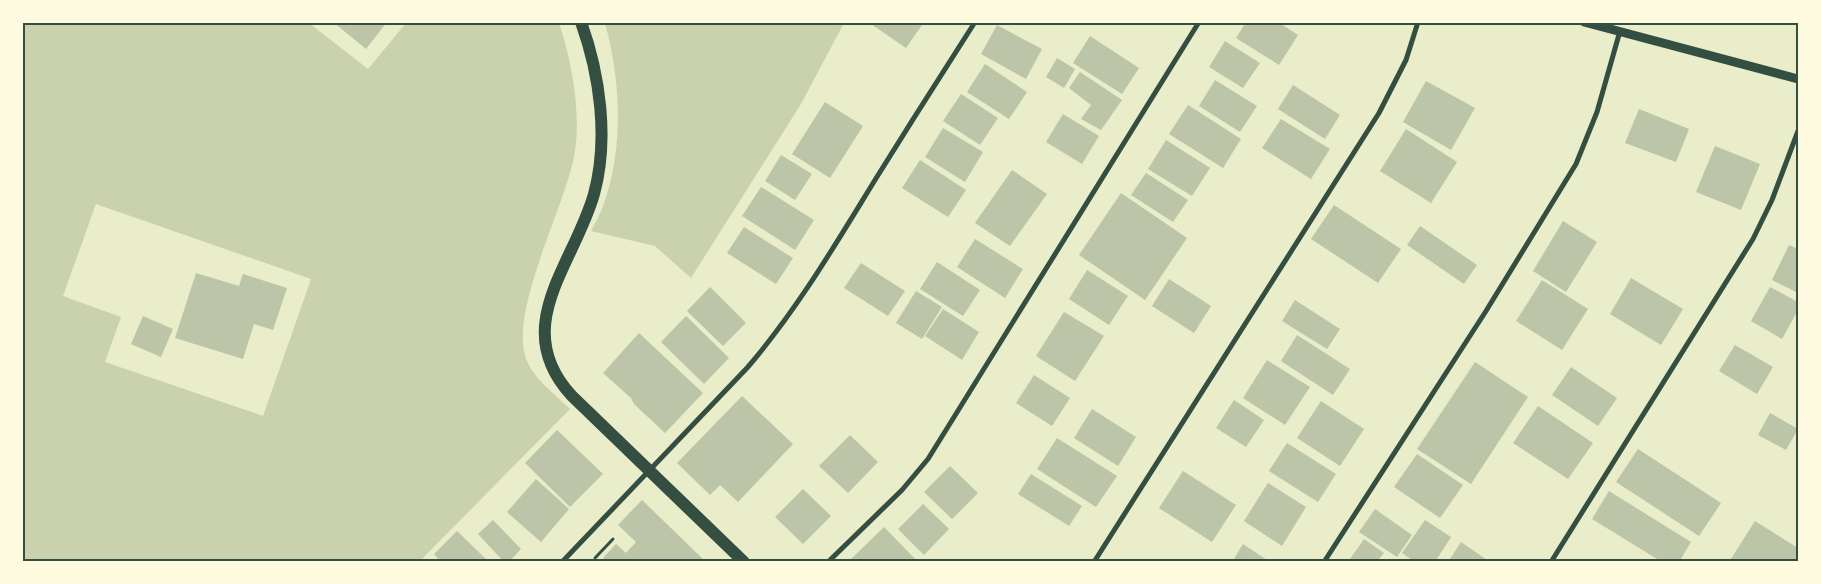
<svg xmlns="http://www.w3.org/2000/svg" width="1821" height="584" viewBox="0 0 1821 584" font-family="Rubik,sans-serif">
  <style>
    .green { fill: #cad2ad; fill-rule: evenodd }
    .building { fill: #bcc5a7 }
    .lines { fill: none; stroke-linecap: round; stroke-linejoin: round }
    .path { stroke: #344e41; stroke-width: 3 }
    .minor { stroke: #344e41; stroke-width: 5 }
    .tertiary { stroke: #344e41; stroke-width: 9 }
    .primary { stroke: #344e41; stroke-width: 12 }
    .neatline { fill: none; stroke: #344e41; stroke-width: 2 }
  </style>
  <rect width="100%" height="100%" fill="#e9edc9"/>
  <g class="green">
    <path d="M 22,23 L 309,23 L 368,69 L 406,23 L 559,23 C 572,61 582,117 574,157 C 564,209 507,315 527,361 C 535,380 556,395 570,409 L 420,561 L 26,562 L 23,560 ZM 96,204 L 311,279 L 263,416 L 105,362 L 121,317 L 63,296 Z"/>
    <path d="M 605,23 L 844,23 L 801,104 L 691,278 L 655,246 L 591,231 C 595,223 600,215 603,206 C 624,149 621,81 605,23 Z"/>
  </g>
  <g class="building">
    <path d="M 333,22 L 387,22 L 366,49 Z"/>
    <path d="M 868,22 L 924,22 L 906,48 Z"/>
    <path d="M 1246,22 L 1278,22 L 1298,35 L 1279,65 L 1236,38 Z"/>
    <path d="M 997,25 L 1042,49 L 1026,79 L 981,54 Z"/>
    <path d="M 1090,36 L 1139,68 L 1122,94 L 1073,63 Z"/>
    <path d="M 1225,41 L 1260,63 L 1243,88 L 1209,67 Z"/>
    <path d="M 1057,58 L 1075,69 L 1064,88 L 1046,77 Z"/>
    <path d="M 985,64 L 1027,92 L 1009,119 L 967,92 Z"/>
    <path d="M 1080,72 L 1122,100 L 1101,130 L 1081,119 L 1091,105 L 1069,88 Z"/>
    <path d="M 1215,80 L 1257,106 L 1240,132 L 1199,106 Z"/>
    <path d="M 1426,81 L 1475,108 L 1451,150 L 1403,122 Z"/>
    <path d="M 1293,85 L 1340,115 L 1325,139 L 1278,109 Z"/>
    <path d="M 961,94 L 998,118 L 980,145 L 943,121 Z"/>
    <path d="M 825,102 L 863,126 L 830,178 L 792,154 Z"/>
    <path d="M 1188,105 L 1241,139 L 1223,168 L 1169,134 Z"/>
    <path d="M 1639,109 L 1689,129 L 1676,162 L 1625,143 Z"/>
    <path d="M 1063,114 L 1099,136 L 1082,164 L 1046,142 Z"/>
    <path d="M 1281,119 L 1330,149 L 1311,179 L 1262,148 Z"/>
    <path d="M 943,128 L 983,152 L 965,182 L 925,157 Z"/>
    <path d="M 1406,129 L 1457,162 L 1431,203 L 1380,171 Z"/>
    <path d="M 1166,140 L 1210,168 L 1192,196 L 1148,169 Z"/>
    <path d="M 1715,146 L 1760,164 L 1741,210 L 1696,192 Z"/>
    <path d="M 781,155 L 812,174 L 795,200 L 765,181 Z"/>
    <path d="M 920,160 L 966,190 L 948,217 L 902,188 Z"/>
    <path d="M 1012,170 L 1047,194 L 1010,246 L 975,223 Z"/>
    <path d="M 1146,173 L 1188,200 L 1173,222 L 1131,195 Z"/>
    <path d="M 761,187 L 814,220 L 795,250 L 742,216 Z"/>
    <path d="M 1121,193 L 1187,238 L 1145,300 L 1079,255 Z"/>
    <path d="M 1334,205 L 1401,249 L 1378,283 L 1311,239 Z"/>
    <path d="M 1563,221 L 1597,242 L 1566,292 L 1533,271 Z"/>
    <path d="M 1420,226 L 1477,265 L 1464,284 L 1407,245 Z"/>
    <path d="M 744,227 L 793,258 L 776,284 L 727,253 Z"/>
    <path d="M 975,239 L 1023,269 L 1005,298 L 957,267 Z"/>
    <path d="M 1789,245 L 1798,249 L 1798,293 L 1772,280 Z"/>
    <path d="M 937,262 L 980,290 L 963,316 L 920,289 Z"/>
    <path d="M 861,263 L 905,291 L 888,316 L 844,288 Z"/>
    <path d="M 1087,270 L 1128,296 L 1109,325 L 1069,299 Z"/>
    <path d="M 196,273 L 239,286 L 243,274 L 287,288 L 273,330 L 254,324 L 243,359 L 175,338 Z"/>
    <path d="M 1631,278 L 1683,309 L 1661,345 L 1610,314 Z"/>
    <path d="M 1169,279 L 1211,306 L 1194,333 L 1152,306 Z"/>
    <path d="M 1542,280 L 1588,309 L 1562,350 L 1516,321 Z"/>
    <path d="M 710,287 L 746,323 L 723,346 L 687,311 Z"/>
    <path d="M 1770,287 L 1798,302 L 1798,310 L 1782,339 L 1751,321 Z"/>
    <path d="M 916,291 L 942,307 L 922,339 L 896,323 Z"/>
    <path d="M 1295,300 L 1340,329 L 1327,349 L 1282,321 Z"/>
    <path d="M 943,309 L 979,332 L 962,360 L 925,336 Z"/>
    <path d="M 1064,312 L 1104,336 L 1075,381 L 1036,356 Z"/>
    <path d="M 143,316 L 173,329 L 161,357 L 131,344 Z"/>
    <path d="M 686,316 L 729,358 L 704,384 L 661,342 Z"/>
    <path d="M 639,333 L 703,393 L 665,433 L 634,404 L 631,398 L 603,373 Z"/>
    <path d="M 1297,335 L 1350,369 L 1333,395 L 1281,361 Z"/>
    <path d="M 1735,345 L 1773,367 L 1757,394 L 1719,371 Z"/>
    <path d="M 1267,360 L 1310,387 L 1285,425 L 1243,398 Z"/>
    <path d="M 1475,362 L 1528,397 L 1471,484 L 1417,449 Z"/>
    <path d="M 1571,367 L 1617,398 L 1598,426 L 1552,395 Z"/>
    <path d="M 1034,375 L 1070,398 L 1052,426 L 1016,403 Z"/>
    <path d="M 742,396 L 793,444 L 738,502 L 720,485 L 710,495 L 677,463 Z"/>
    <path d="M 1234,400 L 1264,420 L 1246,447 L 1216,428 Z"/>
    <path d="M 1321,401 L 1364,429 L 1340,466 L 1297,438 Z"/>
    <path d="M 1538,406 L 1593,443 L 1568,479 L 1513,443 Z"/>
    <path d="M 1092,409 L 1136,437 L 1118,466 L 1074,438 Z"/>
    <path d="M 1770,413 L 1798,429 L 1786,450 L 1758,435 Z"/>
    <path d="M 557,430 L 603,474 L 570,507 L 525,463 Z"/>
    <path d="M 850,435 L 878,462 L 848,493 L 819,466 Z"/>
    <path d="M 1057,438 L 1117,476 L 1096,507 L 1037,469 Z"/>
    <path d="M 1287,443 L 1336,474 L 1318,502 L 1269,471 Z"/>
    <path d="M 1638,449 L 1721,503 L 1699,536 L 1616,482 Z"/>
    <path d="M 1417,454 L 1463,485 L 1440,518 L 1394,487 Z"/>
    <path d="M 950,466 L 978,493 L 952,519 L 924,492 Z"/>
    <path d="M 1183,471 L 1236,505 L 1212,542 L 1159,508 Z"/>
    <path d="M 1031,474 L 1082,506 L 1069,526 L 1018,494 Z"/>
    <path d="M 536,479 L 569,509 L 541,542 L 507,512 Z"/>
    <path d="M 1268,483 L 1306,507 L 1282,546 L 1244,521 Z"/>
    <path d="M 803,489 L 831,516 L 803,544 L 775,517 Z"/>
    <path d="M 1609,491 L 1691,542 L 1679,562 L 1662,562 L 1592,519 Z"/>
    <path d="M 642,500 L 706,562 L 607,562 L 603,558 L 616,544 L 626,553 L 636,542 L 618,525 Z"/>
    <path d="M 923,504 L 949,529 L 924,555 L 898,529 Z"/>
    <path d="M 1375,509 L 1412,535 L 1397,557 L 1359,532 Z"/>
    <path d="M 493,520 L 521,549 L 509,562 L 504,562 L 478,534 Z"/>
    <path d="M 1425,520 L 1451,537 L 1435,562 L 1415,562 L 1402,553 Z"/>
    <path d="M 1755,521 L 1798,548 L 1798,554 L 1794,562 L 1729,562 Z"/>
    <path d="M 884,527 L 918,562 L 848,562 Z"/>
    <path d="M 457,531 L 489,562 L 441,562 L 434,554 Z"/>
    <path d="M 1364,539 L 1384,553 L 1379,559 L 1382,562 L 1348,562 Z"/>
    <path d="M 1461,542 L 1490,562 L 1448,562 Z"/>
    <path d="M 1243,544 L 1270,562 L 1232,562 Z"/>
  </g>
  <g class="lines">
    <path class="path" d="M 595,558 L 613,539"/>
    <g class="minor">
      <path d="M 562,562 L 747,368 C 797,310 835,245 875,180 C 908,127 941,75 975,22"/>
      <path d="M 828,562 L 902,490 L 928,459 L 1199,22"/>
      <path d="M 1094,562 L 1379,113 L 1406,60 L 1418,22"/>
      <path d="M 1324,562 L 1486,311 L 1576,164 L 1597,112 L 1620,31"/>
      <path d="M 1551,562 L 1753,239 L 1772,200 L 1798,131"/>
    </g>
    <path class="tertiary" d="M 1584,22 L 1798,79"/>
    <path class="primary" d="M 581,22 C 600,75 609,139 594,194 C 574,265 508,327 572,396 L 744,562"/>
  </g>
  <rect width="1821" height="584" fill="none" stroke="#fefae0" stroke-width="48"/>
  <rect x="24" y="24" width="1773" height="536" class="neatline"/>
</svg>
